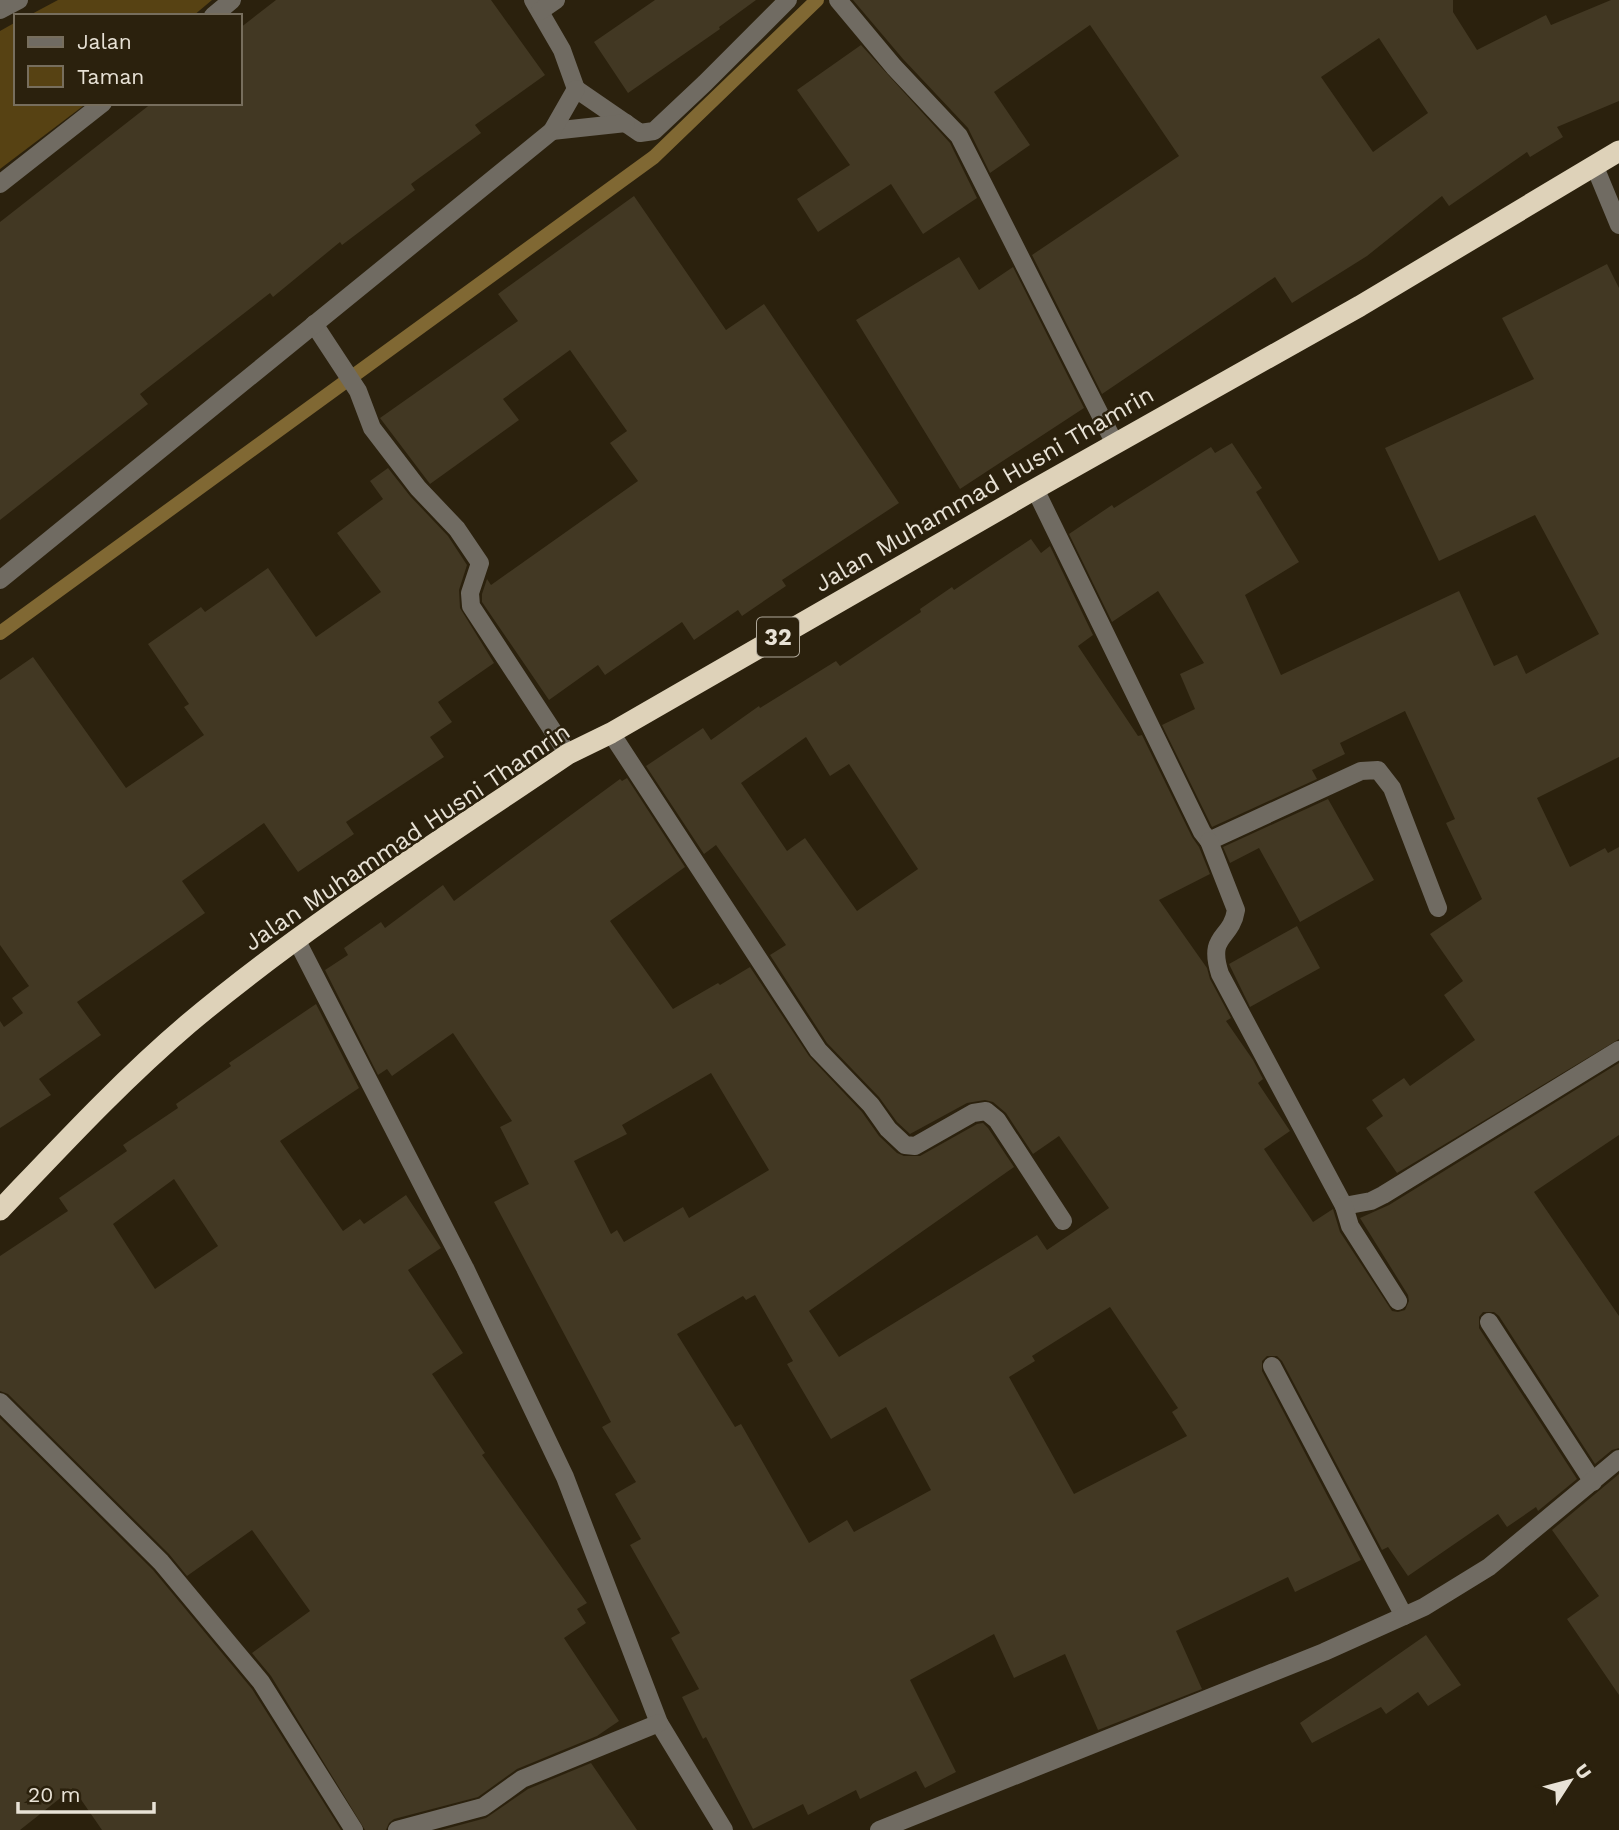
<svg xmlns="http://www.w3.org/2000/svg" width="1619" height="1830" viewBox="0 0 1619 1830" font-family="'Work Sans',sans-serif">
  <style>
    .green { fill: #574213 }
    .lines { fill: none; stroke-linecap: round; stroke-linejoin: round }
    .stream { stroke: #806833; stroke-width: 14 }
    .building { fill: #423823; fill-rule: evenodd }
    .minor { stroke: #706b62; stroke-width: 18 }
    .highway { stroke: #ded2b9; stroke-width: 21 }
    .labels { text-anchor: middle; stroke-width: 5; stroke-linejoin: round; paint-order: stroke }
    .shield { fill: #2b210d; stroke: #afa89a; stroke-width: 2 }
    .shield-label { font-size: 23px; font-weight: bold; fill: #e8e2d6 }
    .street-label { font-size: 24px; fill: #e8e2d6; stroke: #2b210d }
  </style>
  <rect width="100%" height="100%" fill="#2b210d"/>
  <g class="green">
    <path d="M 58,0 L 212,0 L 193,16 L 28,16 Z"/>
    <path d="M 16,22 L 16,103 L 87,103 L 0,169 L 0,31 Z"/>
  </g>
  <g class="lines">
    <path class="stream" d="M 0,633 L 654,157 L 817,0"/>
  </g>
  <g class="building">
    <path d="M 276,0 L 491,0 L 545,75 L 475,125 L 481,133 L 411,184 L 415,190 L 342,245 L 340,242 L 273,297 L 270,293 L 140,394 L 148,404 L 0,520 L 0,222 L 152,103 L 240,103 L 240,28 Z"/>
    <path d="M 655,0 L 756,0 L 719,27 L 720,29 L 628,93 L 594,42 Z"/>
    <path d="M 853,0 L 1453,0 L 1453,12 L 1477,50 L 1546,15 L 1551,25 L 1611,0 L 1619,0 L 1619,101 L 1557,127 L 1563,137 L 1530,157 L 1527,152 L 1449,206 L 1442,196 L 1367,256 L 1292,303 L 1275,277 L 1102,394 L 1032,255 L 1179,156 L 1090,25 L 994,92 L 1030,145 L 990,173 L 968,128 L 903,59 ZM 1379,38 L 1428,113 L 1373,152 L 1321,77 Z"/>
    <path d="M 861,45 L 950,143 L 977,198 L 923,234 L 891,184 L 818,232 L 797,199 L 850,165 L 797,90 Z"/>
    <path d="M 634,196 L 726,330 L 764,304 L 899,503 L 782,580 L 786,586 L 742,616 L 738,610 L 694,640 L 682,622 L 605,675 L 598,665 L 549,700 L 482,602 L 482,594 L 487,579 L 491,585 L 638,481 L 610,443 L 627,431 L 570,350 L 503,399 L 519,420 L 430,484 L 380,418 L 518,321 L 498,294 Z"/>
    <path d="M 959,257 L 979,290 L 1013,267 L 1084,408 L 960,489 L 856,320 Z"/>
    <path d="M 1607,264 L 1619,288 L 1619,757 L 1537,798 L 1570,867 L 1605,848 L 1608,853 L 1619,847 L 1619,1039 L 1397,1173 L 1366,1128 L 1383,1116 L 1372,1100 L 1404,1078 L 1410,1086 L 1475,1040 L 1444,995 L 1463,981 L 1430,934 L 1482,899 L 1446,823 L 1455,819 L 1405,711 L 1340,743 L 1345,754 L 1312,770 L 1317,779 L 1212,827 L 1162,725 L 1195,709 L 1180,674 L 1204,663 L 1158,591 L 1112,622 L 1069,534 L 1112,505 L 1114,508 L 1211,447 L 1215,453 L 1232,443 L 1262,488 L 1256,492 L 1299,562 L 1245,595 L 1281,675 L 1459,591 L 1494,666 L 1517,655 L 1526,674 L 1599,634 L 1535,515 L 1439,561 L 1385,448 L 1534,379 L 1502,318 Z"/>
    <path d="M 388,468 L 410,496 L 448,536 L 467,565 L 459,590 L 460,608 L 494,663 L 438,702 L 452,722 L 430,737 L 444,757 L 346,822 L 354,834 L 298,872 L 264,823 L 182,881 L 205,913 L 77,1002 L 101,1035 L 39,1079 L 51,1095 L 0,1128 L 0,1021 L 4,1027 L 23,1013 L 12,998 L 29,986 L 0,945 L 0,680 L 33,657 L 126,788 L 204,735 L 184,707 L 189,704 L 148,644 L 201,607 L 205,612 L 268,568 L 316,637 L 381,592 L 337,533 L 383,499 L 370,481 Z"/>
    <path d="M 1031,539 L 1041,553 L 1050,546 L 1093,635 L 1078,646 L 1138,736 L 1142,735 L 1192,837 L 1199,847 L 1210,874 L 1159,900 L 1207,968 L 1210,979 L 1231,1018 L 1226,1021 L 1253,1060 L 1263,1079 L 1258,1083 L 1290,1131 L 1264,1149 L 1313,1222 L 1333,1209 L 1340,1232 L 1392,1311 L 1398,1312 L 1405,1310 L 1409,1301 L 1408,1295 L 1360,1218 L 1389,1205 L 1619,1063 L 1619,1135 L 1534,1192 L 1619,1316 L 1619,1448 L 1612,1450 L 1595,1464 L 1499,1316 L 1494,1312 L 1483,1312 L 1479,1317 L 1479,1328 L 1577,1479 L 1538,1511 L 1536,1507 L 1507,1527 L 1498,1514 L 1408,1576 L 1388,1547 L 1382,1550 L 1282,1361 L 1277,1356 L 1267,1356 L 1262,1361 L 1262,1371 L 1361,1560 L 1295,1592 L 1288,1577 L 1176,1631 L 1202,1689 L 1098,1730 L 1065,1654 L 1014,1678 L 994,1634 L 910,1680 L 956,1772 L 925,1788 L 916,1771 L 860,1799 L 856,1790 L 808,1815 L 803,1804 L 753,1829 L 706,1737 L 703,1739 L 682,1697 L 699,1689 L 671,1638 L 680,1633 L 630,1545 L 641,1539 L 615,1494 L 636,1482 L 602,1427 L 611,1422 L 494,1202 L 529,1184 L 500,1127 L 512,1121 L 453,1033 L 392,1076 L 387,1069 L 378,1075 L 325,970 L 348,955 L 344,948 L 381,922 L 385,928 L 443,885 L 454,901 L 620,779 L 622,781 L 627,778 L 685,867 L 610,921 L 673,1009 L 718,983 L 720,985 L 750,967 L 809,1056 L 862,1112 L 879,1136 L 897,1153 L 904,1156 L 920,1156 L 977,1124 L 983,1123 L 988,1128 L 1014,1167 L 809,1311 L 839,1357 L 1037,1235 L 1047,1250 L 1109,1208 L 1059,1136 L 1033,1154 L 1006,1113 L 993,1102 L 985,1100 L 967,1103 L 910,1134 L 897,1122 L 879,1097 L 827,1043 L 770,955 L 786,945 L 716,845 L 704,854 L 646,766 L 703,728 L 711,740 L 759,706 L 760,708 L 836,661 L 840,666 L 921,612 L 920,609 L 952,587 L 954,590 ZM 806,737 L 830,776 L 849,764 L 918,869 L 857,911 L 805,838 L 787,851 L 741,783 ZM 711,1073 L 769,1170 L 689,1218 L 683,1207 L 624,1242 L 617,1230 L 611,1234 L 574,1161 L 627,1134 L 622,1125 ZM 755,1295 L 793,1361 L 787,1364 L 831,1439 L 886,1407 L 931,1490 L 854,1532 L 847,1520 L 809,1543 L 741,1424 L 735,1427 L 677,1334 L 743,1296 L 746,1300 ZM 1110,1307 L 1178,1408 L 1172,1412 L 1187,1436 L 1074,1494 L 1009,1377 L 1035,1361 L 1032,1356 Z"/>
    <path d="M 1328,799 L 1374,880 L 1300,922 L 1259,848 L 1230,863 L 1223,847 Z"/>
    <path d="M 1297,926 L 1320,968 L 1250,1007 L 1229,964 Z"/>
    <path d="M 316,1004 L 359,1088 L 280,1141 L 343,1231 L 360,1219 L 364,1224 L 406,1195 L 441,1248 L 408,1270 L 463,1353 L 432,1374 L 485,1453 L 482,1455 L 587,1603 L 577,1609 L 586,1623 L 564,1638 L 619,1721 L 597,1736 L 517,1769 L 478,1797 L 394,1819 L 389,1823 L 386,1830 L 365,1830 L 271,1676 L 252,1653 L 310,1611 L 252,1530 L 187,1576 L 169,1554 L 8,1394 L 0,1391 L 0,1256 L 68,1211 L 59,1198 L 127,1151 L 123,1145 L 178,1108 L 176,1104 L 231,1066 L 229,1063 ZM 174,1179 L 218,1246 L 155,1289 L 113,1224 Z"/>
    <path d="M 0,1418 L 153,1570 L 252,1689 L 341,1830 L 102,1830 L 73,1788 L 20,1830 L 0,1830 Z"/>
    <path d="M 1619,1474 L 1619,1695 L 1567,1619 L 1599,1596 L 1552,1530 Z"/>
    <path d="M 1426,1635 L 1461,1685 L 1428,1706 L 1418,1692 L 1386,1714 L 1381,1707 L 1312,1743 L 1300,1723 Z"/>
    <path d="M 591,1763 L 637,1830 L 441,1830 L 486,1818 L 528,1789 Z"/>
  </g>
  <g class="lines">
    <g class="minor">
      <path d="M 533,0 L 562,50 L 576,89"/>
      <path d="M 838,0 L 894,67 L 959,136 L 1115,444"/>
      <path d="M 0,10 L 19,0"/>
      <path d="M 540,11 L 556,0"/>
      <path d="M 213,16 L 232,0"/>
      <path d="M 576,89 L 640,133 L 654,131 L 705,83 L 788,0"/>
      <path d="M 552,131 L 626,123"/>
      <path d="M 1595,167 L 1619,225"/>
      <path d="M 0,184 L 103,103"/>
      <path d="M 314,324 L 358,391 L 372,428 L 418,488 L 457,529 L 480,563 L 470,593 L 471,606 L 568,754"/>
      <path d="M 1035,489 L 1202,832 L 1209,841 L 1361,771 L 1378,770 L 1392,788 L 1438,908"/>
      <path d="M 0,580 L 552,131 L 576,89"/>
      <path d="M 611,733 L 818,1050 L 871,1105 L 888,1129 L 905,1145 L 915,1146 L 973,1113 L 986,1111 L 997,1120 L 1063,1221"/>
      <path d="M 1209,841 L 1236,910 C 1231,941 1207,933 1220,974 L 1344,1206 L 1371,1201 L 1383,1195 L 1619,1050"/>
      <path d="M 296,939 L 465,1268 L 565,1477 L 659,1723 L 724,1830"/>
      <path d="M 1344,1206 L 1350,1226 L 1398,1301"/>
      <path d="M 1489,1322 L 1593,1482"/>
      <path d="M 1272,1366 L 1404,1616"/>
      <path d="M 0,1402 L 161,1562 L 261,1682 L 354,1830"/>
      <path d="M 397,1830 L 483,1807 L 522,1779 L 659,1723"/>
      <path d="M 879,1830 L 1324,1652 L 1424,1607 L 1489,1567 L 1619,1459"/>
    </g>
    <path class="highway" d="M 0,1210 C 61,1146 121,1081 188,1024 C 307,924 440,841 568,754 L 611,733 L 1035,489 L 1360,306 L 1619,151"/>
  </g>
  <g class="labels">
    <rect class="shield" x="757" y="617.5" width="42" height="39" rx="5"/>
    <g class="shield-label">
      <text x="778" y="645">32</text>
    </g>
    <g class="street-label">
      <text transform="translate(984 489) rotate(-30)" y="8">Jalan Muhammad Husni Thamrin</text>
      <text transform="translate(407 837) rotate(-34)" y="8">Jalan Muhammad Husni Thamrin</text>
    </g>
  </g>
  <rect x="14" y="14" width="228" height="91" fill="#2b210d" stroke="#776e5d" stroke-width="2"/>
  <rect x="28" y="37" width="35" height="10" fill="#706b62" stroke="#776e5d" stroke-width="2"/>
  <text x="77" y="49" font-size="21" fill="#e8e2d6">Jalan</text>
  <rect x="28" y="66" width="35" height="21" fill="#574213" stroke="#776e5d" stroke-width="2"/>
  <text x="77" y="84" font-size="21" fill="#e8e2d6">Taman</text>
  <g transform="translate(1570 1781) rotate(54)" stroke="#2b210d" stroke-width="5" paint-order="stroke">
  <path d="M0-5L12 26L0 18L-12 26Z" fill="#e8e2d6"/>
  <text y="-10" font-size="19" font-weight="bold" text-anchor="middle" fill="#e8e2d6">U</text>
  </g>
  <path d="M18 1802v10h136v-10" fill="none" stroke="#e8e2d6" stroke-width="3.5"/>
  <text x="28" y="1802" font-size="21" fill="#e8e2d6" stroke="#2b210d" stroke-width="5" paint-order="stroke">20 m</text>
</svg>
